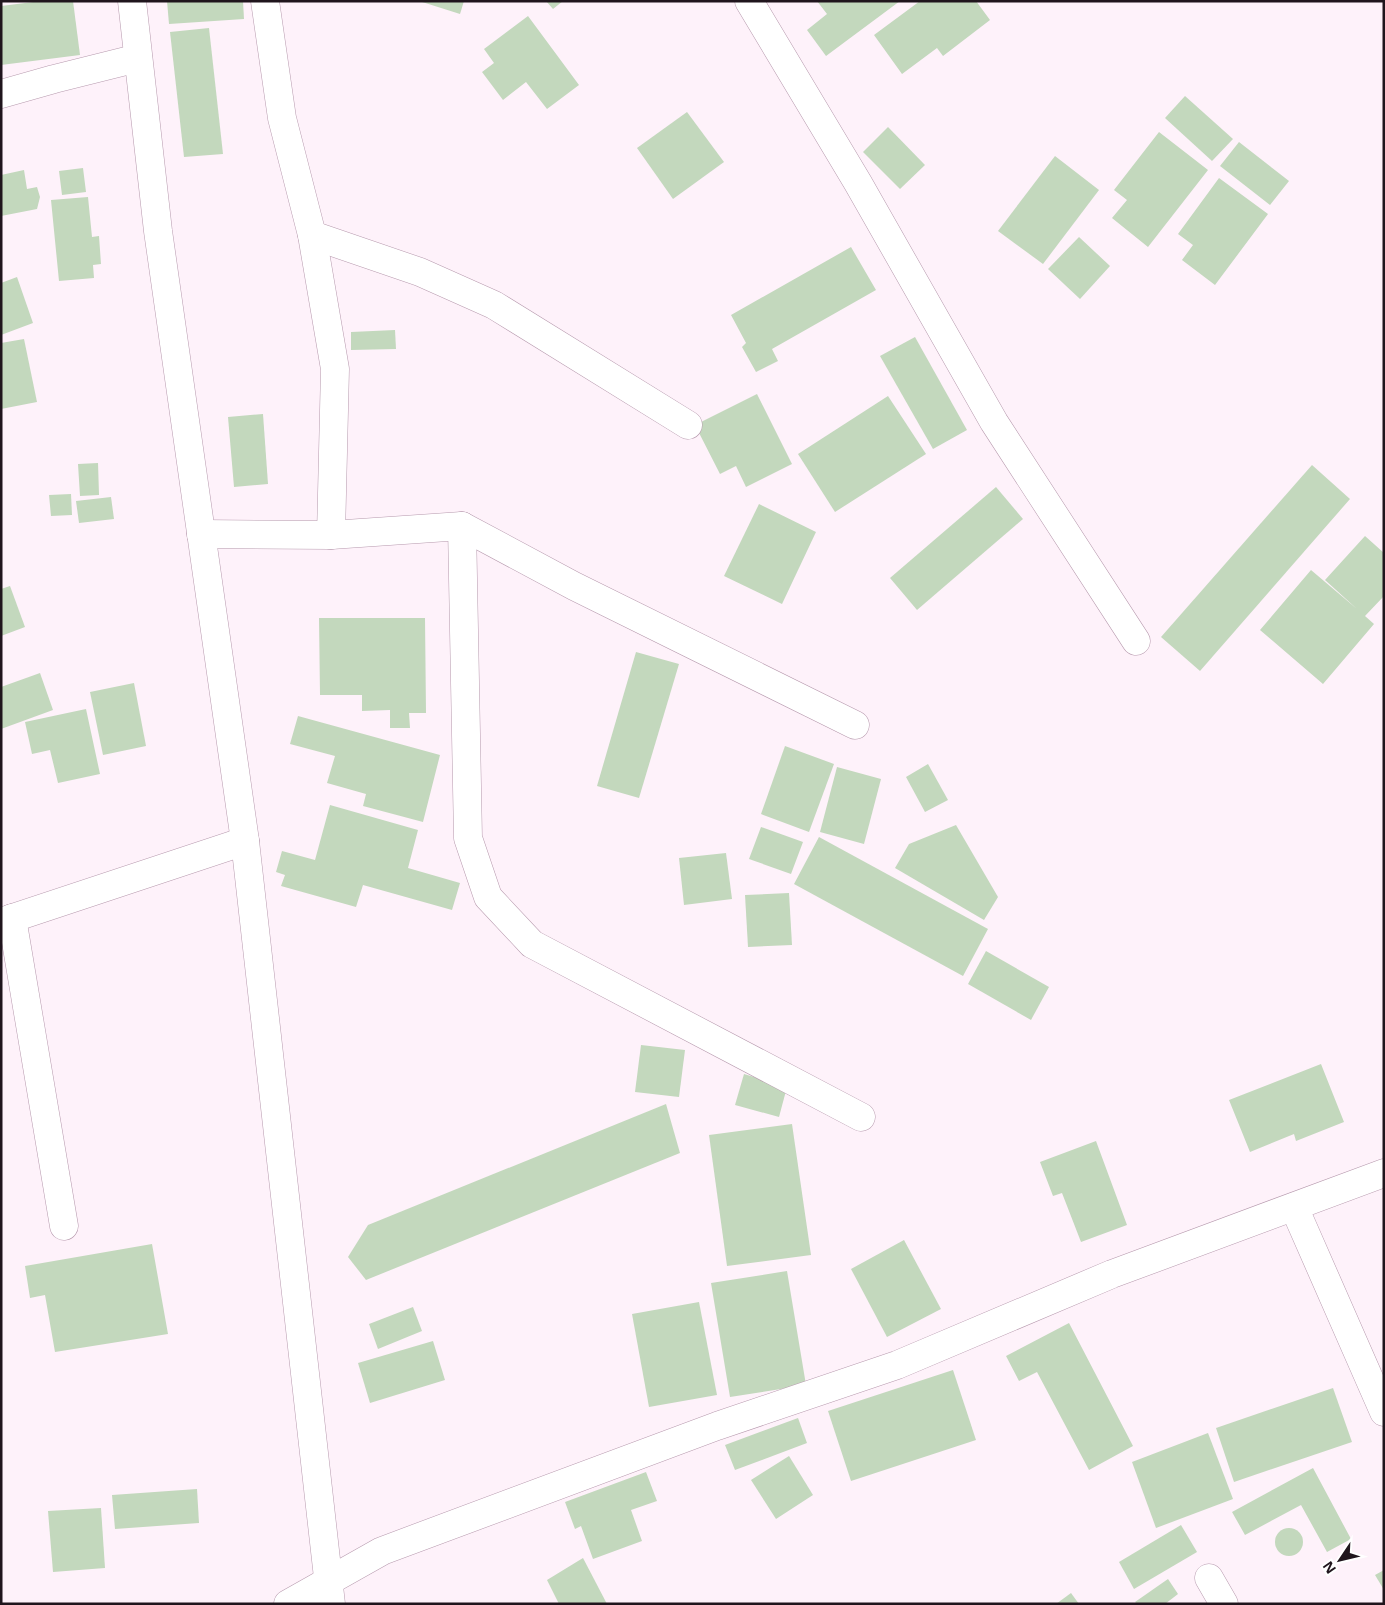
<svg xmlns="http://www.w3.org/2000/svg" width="1385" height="1605" viewBox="0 0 1385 1605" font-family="'Open Sans',sans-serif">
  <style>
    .building { fill: #c3d8bd }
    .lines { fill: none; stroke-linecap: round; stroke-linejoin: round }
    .street-casing { stroke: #b79aae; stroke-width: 29 }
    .secondary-casing { stroke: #b79aae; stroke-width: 29 }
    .street { stroke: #fff; stroke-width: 28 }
    .secondary { stroke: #fff; stroke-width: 28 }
  </style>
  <rect width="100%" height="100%" fill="#fef2fa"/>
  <g class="building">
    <path d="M 41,1 L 73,1 L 80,55 L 1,65 L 1,6 Z"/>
    <path d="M 167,1 L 243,1 L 244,19 L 169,24 Z"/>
    <path d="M 419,1 L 464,1 L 460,14 Z"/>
    <path d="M 546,1 L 563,1 L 553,9 Z"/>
    <path d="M 817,1 L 900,1 L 826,56 L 807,30 L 827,14 Z"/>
    <path d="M 920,1 L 976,1 L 990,20 L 943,56 L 937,48 L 902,74 L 874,35 Z"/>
    <path d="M 528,16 L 579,85 L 547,109 L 526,82 L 503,100 L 482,72 L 494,63 L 484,49 Z"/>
    <path d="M 209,28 L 223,154 L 184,157 L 170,32 Z"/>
    <path d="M 1185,96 L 1233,139 L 1212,161 L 1165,118 Z"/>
    <path d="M 687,112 L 724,162 L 673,199 L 637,148 Z"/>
    <path d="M 888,127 L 925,165 L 900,189 L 863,152 Z"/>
    <path d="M 1159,132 L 1208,170 L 1148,247 L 1112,218 L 1127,200 L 1114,190 Z"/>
    <path d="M 1239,142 L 1289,181 L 1270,205 L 1220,166 Z"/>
    <path d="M 1055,156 L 1099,190 L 1043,264 L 998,231 Z"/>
    <path d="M 83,168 L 86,192 L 62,195 L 59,171 Z"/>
    <path d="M 24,170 L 27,189 L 37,187 L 40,197 L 37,209 L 1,216 L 1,175 Z"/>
    <path d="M 1219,178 L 1268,214 L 1215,285 L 1182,260 L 1193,245 L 1178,234 Z"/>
    <path d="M 88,197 L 92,237 L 99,236 L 101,264 L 93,265 L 94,278 L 59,281 L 51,200 Z"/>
    <path d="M 1079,237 L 1110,266 L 1080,299 L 1048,269 Z"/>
    <path d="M 851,247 L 876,290 L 772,349 L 778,361 L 756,372 L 742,347 L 746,343 L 731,315 Z"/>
    <path d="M 17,277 L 33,323 L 1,335 L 1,283 Z"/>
    <path d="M 395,330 L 396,349 L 351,350 L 351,332 Z"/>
    <path d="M 915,337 L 967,430 L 933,449 L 880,356 Z"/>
    <path d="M 24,339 L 37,402 L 1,409 L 1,343 Z"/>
    <path d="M 757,394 L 792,464 L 746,487 L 736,466 L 720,474 L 695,425 Z"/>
    <path d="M 888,396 L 926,454 L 835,512 L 798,454 Z"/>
    <path d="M 263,414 L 268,484 L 234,487 L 228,417 Z"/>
    <path d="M 98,463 L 99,495 L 80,496 L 78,464 Z"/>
    <path d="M 1312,465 L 1350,499 L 1200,671 L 1161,637 Z"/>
    <path d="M 996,487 L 1023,519 L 917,610 L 890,578 Z"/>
    <path d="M 71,494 L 72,515 L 51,516 L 49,495 Z"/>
    <path d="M 111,497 L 114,519 L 79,523 L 76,501 Z"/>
    <path d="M 759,504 L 816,532 L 782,604 L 724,576 Z"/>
    <path d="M 1365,536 L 1384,553 L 1384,596 L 1365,616 L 1374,624 L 1323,684 L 1260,630 L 1311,570 L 1357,609 L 1325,580 Z"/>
    <path d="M 10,586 L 25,627 L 1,636 L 1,589 Z"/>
    <path d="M 319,618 L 425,618 L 426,713 L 409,713 L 410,728 L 390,728 L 390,710 L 362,711 L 362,695 L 320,695 Z"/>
    <path d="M 636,652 L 679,664 L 639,798 L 597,786 Z"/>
    <path d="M 40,673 L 53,710 L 1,729 L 1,687 Z"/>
    <path d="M 134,683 L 146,746 L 103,755 L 90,692 Z"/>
    <path d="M 86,709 L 100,774 L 58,783 L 50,750 L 32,754 L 25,722 Z"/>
    <path d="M 298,716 L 440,755 L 423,822 L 363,806 L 366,794 L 327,783 L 335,756 L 290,744 Z"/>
    <path d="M 785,746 L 834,764 L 809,832 L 761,814 Z"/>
    <path d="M 928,764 L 948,800 L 925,812 L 906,777 Z"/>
    <path d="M 837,767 L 881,779 L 864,844 L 820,832 Z"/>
    <path d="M 330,805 L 418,830 L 408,868 L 460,883 L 452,910 L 363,885 L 356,907 L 281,886 L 285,875 L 276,872 L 282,851 L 315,860 Z"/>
    <path d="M 956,825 L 998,897 L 984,920 L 895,868 L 909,844 Z"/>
    <path d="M 761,827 L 803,842 L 791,874 L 749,859 Z"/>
    <path d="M 819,837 L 988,929 L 963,976 L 794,884 Z"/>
    <path d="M 726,853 L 732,899 L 684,905 L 679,858 Z"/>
    <path d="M 789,893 L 792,945 L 748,947 L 745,895 Z"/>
    <path d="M 986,951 L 1049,987 L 1031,1020 L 968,984 Z"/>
    <path d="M 641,1045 L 685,1050 L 679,1097 L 635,1092 Z"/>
    <path d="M 1321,1064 L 1344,1122 L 1296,1141 L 1294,1134 L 1250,1152 L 1229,1100 Z"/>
    <path d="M 744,1074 L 787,1087 L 779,1117 L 735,1105 Z"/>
    <path d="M 666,1104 L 680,1153 L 366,1280 L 348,1257 L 368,1225 Z"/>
    <path d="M 792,1124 L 811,1255 L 727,1266 L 709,1135 Z"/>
    <path d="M 1096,1141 L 1127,1225 L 1081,1242 L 1062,1193 L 1053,1196 L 1040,1162 Z"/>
    <path d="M 904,1240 L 941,1309 L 887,1337 L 851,1269 Z"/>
    <path d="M 152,1244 L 168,1334 L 55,1352 L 45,1295 L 30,1298 L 25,1266 Z"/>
    <path d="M 787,1271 L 806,1385 L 730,1397 L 711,1283 Z"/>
    <path d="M 699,1302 L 717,1395 L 649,1407 L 632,1314 Z"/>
    <path d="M 413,1307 L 422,1331 L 378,1349 L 369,1324 Z"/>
    <path d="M 1069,1323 L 1133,1446 L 1089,1470 L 1037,1372 L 1019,1381 L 1006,1356 Z"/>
    <path d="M 433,1341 L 445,1380 L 370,1403 L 358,1363 Z"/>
    <path d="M 953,1370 L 976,1440 L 851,1481 L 828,1411 Z"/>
    <path d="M 1333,1388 L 1352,1442 L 1234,1482 L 1216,1428 Z"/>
    <path d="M 798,1418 L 807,1443 L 735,1470 L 725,1445 Z"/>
    <path d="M 1208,1433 L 1233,1499 L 1156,1528 L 1132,1462 Z"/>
    <path d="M 789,1456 L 813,1495 L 776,1519 L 751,1480 Z"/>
    <path d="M 1313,1468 L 1351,1539 L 1327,1552 L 1301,1505 L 1245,1535 L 1232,1512 Z"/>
    <path d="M 646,1472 L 657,1501 L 631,1510 L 642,1541 L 593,1559 L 581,1526 L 575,1529 L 565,1502 Z"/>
    <path d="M 197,1489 L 199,1523 L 115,1529 L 112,1495 Z"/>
    <path d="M 101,1508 L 105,1568 L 53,1572 L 48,1511 Z"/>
    <path d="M 1181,1525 L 1197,1552 L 1134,1589 L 1119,1562 Z"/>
    <circle cx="1289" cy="1542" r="14"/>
    <path d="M 583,1558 L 607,1604 L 559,1604 L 547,1580 Z"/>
    <path d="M 1384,1570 L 1384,1590 L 1375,1575 Z"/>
    <path d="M 1168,1579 L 1178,1594 L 1165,1604 L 1137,1604 L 1135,1602 Z"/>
    <path d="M 1071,1593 L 1079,1604 L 1056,1604 Z"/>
  </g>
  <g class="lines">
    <g class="street-casing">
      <g id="street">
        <path d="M 265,1 L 282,118 L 312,235 L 335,369 L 331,535"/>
        <path d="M 749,1 L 858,183 L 994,422 L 1136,641"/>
        <path d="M 1,94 L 54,79 L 138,58"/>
        <path d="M 312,235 L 420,272 L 494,305 L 688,425"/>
        <path d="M 462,526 L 468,838 L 488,897 L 532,944 L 861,1117"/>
        <path d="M 201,534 L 331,535 L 462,526 L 574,586 L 855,725"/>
        <path d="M 12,918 L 64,1226"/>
        <path d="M 1,922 L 245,841"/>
        <path d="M 1294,1207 L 1384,1412"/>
        <path d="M 1209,1578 L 1224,1604"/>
        <path d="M 288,1604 L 382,1551 L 717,1426 L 897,1365 L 1112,1274 L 1384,1173"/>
      </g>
    </g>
    <g class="secondary-casing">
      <path id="secondary" d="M 132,1 L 158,231 L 245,841 L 331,1604"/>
    </g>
    <use href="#street" class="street"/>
    <use href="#secondary" class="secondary"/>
  </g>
  <rect width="1385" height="1605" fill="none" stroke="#20151d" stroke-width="5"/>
  <g transform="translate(1340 1560) rotate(235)" stroke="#ffffff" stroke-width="4" paint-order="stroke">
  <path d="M0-4L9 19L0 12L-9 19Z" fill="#20151d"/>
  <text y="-8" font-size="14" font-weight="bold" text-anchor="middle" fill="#20151d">N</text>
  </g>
</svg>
